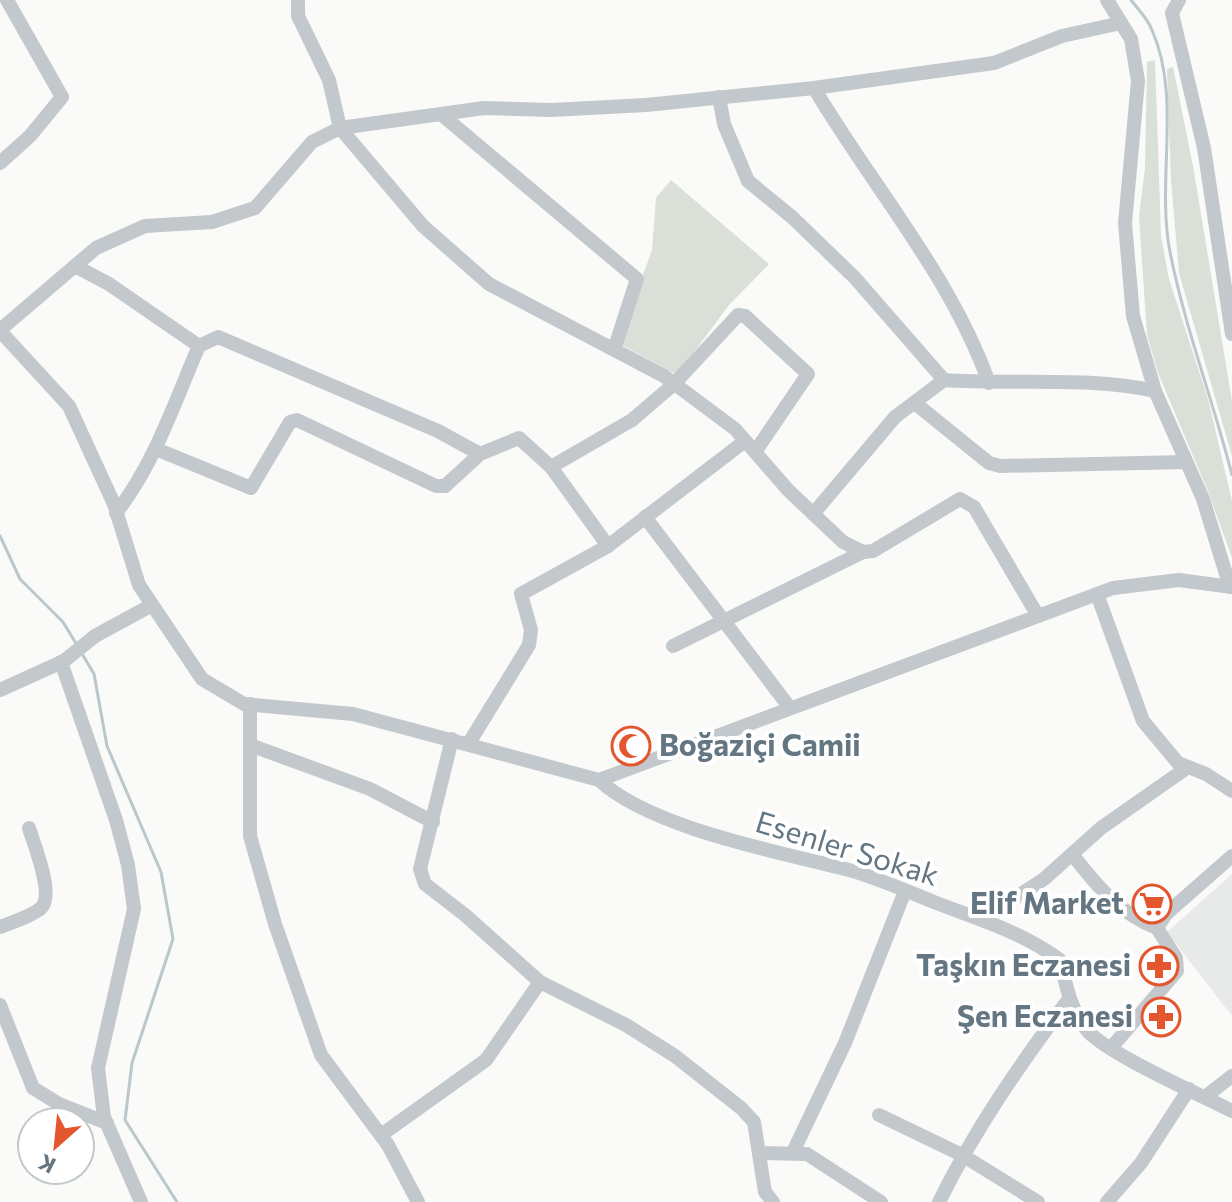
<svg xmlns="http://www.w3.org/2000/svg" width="1232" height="1202" viewBox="0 0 1232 1202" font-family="Commissioner,sans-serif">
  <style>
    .built { fill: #e8e9e9 }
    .green { fill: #dadfd7 }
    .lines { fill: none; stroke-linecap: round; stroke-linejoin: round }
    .stream { stroke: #bbc7cb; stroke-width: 3 }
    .minor { stroke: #c3c8cc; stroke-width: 14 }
    .labels { text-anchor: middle; stroke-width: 8; stroke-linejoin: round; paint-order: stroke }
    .poi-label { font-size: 30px; font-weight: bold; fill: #657683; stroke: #fff; text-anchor: end }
    .street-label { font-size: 30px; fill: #657683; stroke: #fff }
  </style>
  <rect width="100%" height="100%" fill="#fafaf8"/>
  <path class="built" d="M 1232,874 L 1232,1016 L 1167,932 Z"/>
  <g class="green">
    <path d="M 1155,60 L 1161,236 L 1169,279 L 1208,399 L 1232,501 L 1232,558 L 1208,491 L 1158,373 L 1147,335 L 1139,217 L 1145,168 L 1147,62 Z"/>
    <path d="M 1173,67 L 1193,166 L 1232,401 L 1232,456 L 1179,273 L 1171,180 L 1167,69 Z"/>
    <path d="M 671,180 L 769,264 L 729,305 L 677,375 L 622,345 L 622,333 L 652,250 L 656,198 Z"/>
  </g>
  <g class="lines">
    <g class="stream">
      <path d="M 1131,0 C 1138,9 1148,19 1152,30 C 1182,98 1156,180 1170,252 C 1185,328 1213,400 1232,475"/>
      <path d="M 0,536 L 20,579 L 63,622 L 77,645"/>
      <path d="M 81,652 L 94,674 L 107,746 L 161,872 L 173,939 L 132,1063 L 125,1120 L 177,1202"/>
    </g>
    <g class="minor">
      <path d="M 298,0 L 298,16 L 329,80 L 340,128 L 423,226 L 489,284 L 664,376 L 735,429 L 788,490 L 843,542 L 863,552 L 873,551 L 960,499 L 974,507 L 1038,616"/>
      <path d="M 1107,0 L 1131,39 L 1138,81 L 1125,223 L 1133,316 L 1155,391 L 1203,499 L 1230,587"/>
      <path d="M 1179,0 L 1172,13 L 1204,148 L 1232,334"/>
      <path d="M 814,88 C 872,186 950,274 989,383"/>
      <path d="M 719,97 L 724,124 L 748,181 L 793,218 L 855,278 L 944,380"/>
      <path d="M 442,115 L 637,279 L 615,347"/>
      <path d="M 0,163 L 30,136 L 62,97 L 7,0"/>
      <path d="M 75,266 L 109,284 L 199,346"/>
      <path d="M 0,330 L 96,248 L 145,226 L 212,222 L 255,208 L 312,142 L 340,128 L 484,108 L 551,110 L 646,105 L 814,88 L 994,63 L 1062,36 L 1121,23"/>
      <path d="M 0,331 L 69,406 L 114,504 L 139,585 L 202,679 L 244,704 L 353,714 L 599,780 C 650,828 780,852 849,870 C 878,878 906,891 934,902 C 980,920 1020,931 1060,960 C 1066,985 1070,1008 1086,1029 C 1103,1052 1201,1095 1232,1111"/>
      <path d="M 916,404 L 989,463 L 1000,466 L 1186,462"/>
      <path d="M 156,449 L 251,488 L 290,422 L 297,420 L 436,486 L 445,486 L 480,454 L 519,438 L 551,467 L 608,546"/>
      <path d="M 551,467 L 632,420 L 674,384 L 738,315 L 745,316 L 808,374 L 755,452"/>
      <path d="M 116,513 C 155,463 174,403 199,346 L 218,337 L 438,431 L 480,454"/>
      <path d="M 813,514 L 895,417 L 944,380 C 1014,385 1088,376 1155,391"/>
      <path d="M 645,517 L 790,708"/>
      <path d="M 1097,594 L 1143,721 L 1178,763 L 1206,774 L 1232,791"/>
      <path d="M 673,646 L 863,552"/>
      <path d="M 61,662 L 116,820 L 128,865 L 134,909 L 98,1068 L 104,1117 L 141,1202"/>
      <path d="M 0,690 L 64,661 L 95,636 L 152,605"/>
      <path d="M 250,704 L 250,836 L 275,924 L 321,1055 L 388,1145 L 418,1202"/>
      <path d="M 452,739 L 420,869 L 425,884 L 465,915 L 540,982 L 626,1025 L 675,1056 L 741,1108 L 754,1122 L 765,1192 L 773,1202"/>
      <path d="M 469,743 L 529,645 L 531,630 L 521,594 L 608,546 L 745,441"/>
      <path d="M 250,745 L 370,789 L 433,822"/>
      <path d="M 599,780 L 1113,588 L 1179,580 L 1232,587"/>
      <path d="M 1072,854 C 1096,885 1120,914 1157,928"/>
      <path d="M 982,920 L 1044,879 L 1101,828 L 1188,767"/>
      <path d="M 0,927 C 12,922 31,917 41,908 C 55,895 34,845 29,828"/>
      <path d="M 0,1005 L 33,1088 L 59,1104 L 107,1123"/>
      <path d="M 1111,1048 L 1177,971 L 1176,958 L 1157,928 L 1166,914 L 1232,856"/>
      <path d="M 1205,1097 L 1232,1076"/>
      <path d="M 879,1115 L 962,1155 L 1038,1202"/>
      <path d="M 381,1135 L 486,1060 L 540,982"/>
      <path d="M 793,1152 L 845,1043 L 905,891"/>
      <path d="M 759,1153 L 807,1154 L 881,1202"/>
      <path d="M 939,1202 C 975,1129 1020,1064 1069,999"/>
      <path d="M 1107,1202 L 1141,1163 L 1189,1089"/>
    </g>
  </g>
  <defs>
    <g id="mosque-ring" transform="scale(2)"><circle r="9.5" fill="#fff" stroke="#e4572e" stroke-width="1.5"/><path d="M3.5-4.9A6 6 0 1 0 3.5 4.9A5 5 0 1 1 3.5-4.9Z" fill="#e4572e"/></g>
    <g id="supermarket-ring" transform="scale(2)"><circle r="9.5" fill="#fff" stroke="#e4572e" stroke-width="1.5"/><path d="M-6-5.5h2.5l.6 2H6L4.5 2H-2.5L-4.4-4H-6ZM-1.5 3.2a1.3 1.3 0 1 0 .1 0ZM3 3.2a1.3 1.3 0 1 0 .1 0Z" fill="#e4572e"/></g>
    <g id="pharmacy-ring" transform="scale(2)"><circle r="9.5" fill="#fff" stroke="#e4572e" stroke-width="1.5"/><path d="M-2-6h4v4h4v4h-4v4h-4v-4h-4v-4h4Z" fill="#e4572e"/></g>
  </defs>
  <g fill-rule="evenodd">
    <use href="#mosque-ring" x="631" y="746"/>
    <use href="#supermarket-ring" x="1152" y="904"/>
    <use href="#pharmacy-ring" x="1159" y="966"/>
    <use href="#pharmacy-ring" x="1161" y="1017"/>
  </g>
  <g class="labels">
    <g class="poi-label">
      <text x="659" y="756" text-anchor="start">Boğaziçi Camii</text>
      <text x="1124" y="914">Elif Market</text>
      <text x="1131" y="976">Taşkın Eczanesi</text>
      <text x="1133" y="1027">Şen Eczanesi</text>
    </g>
    <g class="street-label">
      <text transform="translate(847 849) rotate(17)" y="10">Esenler Sokak</text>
    </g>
  </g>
  <g transform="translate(56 1146) rotate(207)"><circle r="38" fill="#ffffff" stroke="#c1c8cd" stroke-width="2"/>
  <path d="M0-6L14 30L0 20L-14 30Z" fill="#e4572e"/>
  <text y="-12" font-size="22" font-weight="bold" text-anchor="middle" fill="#657683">K</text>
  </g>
</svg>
